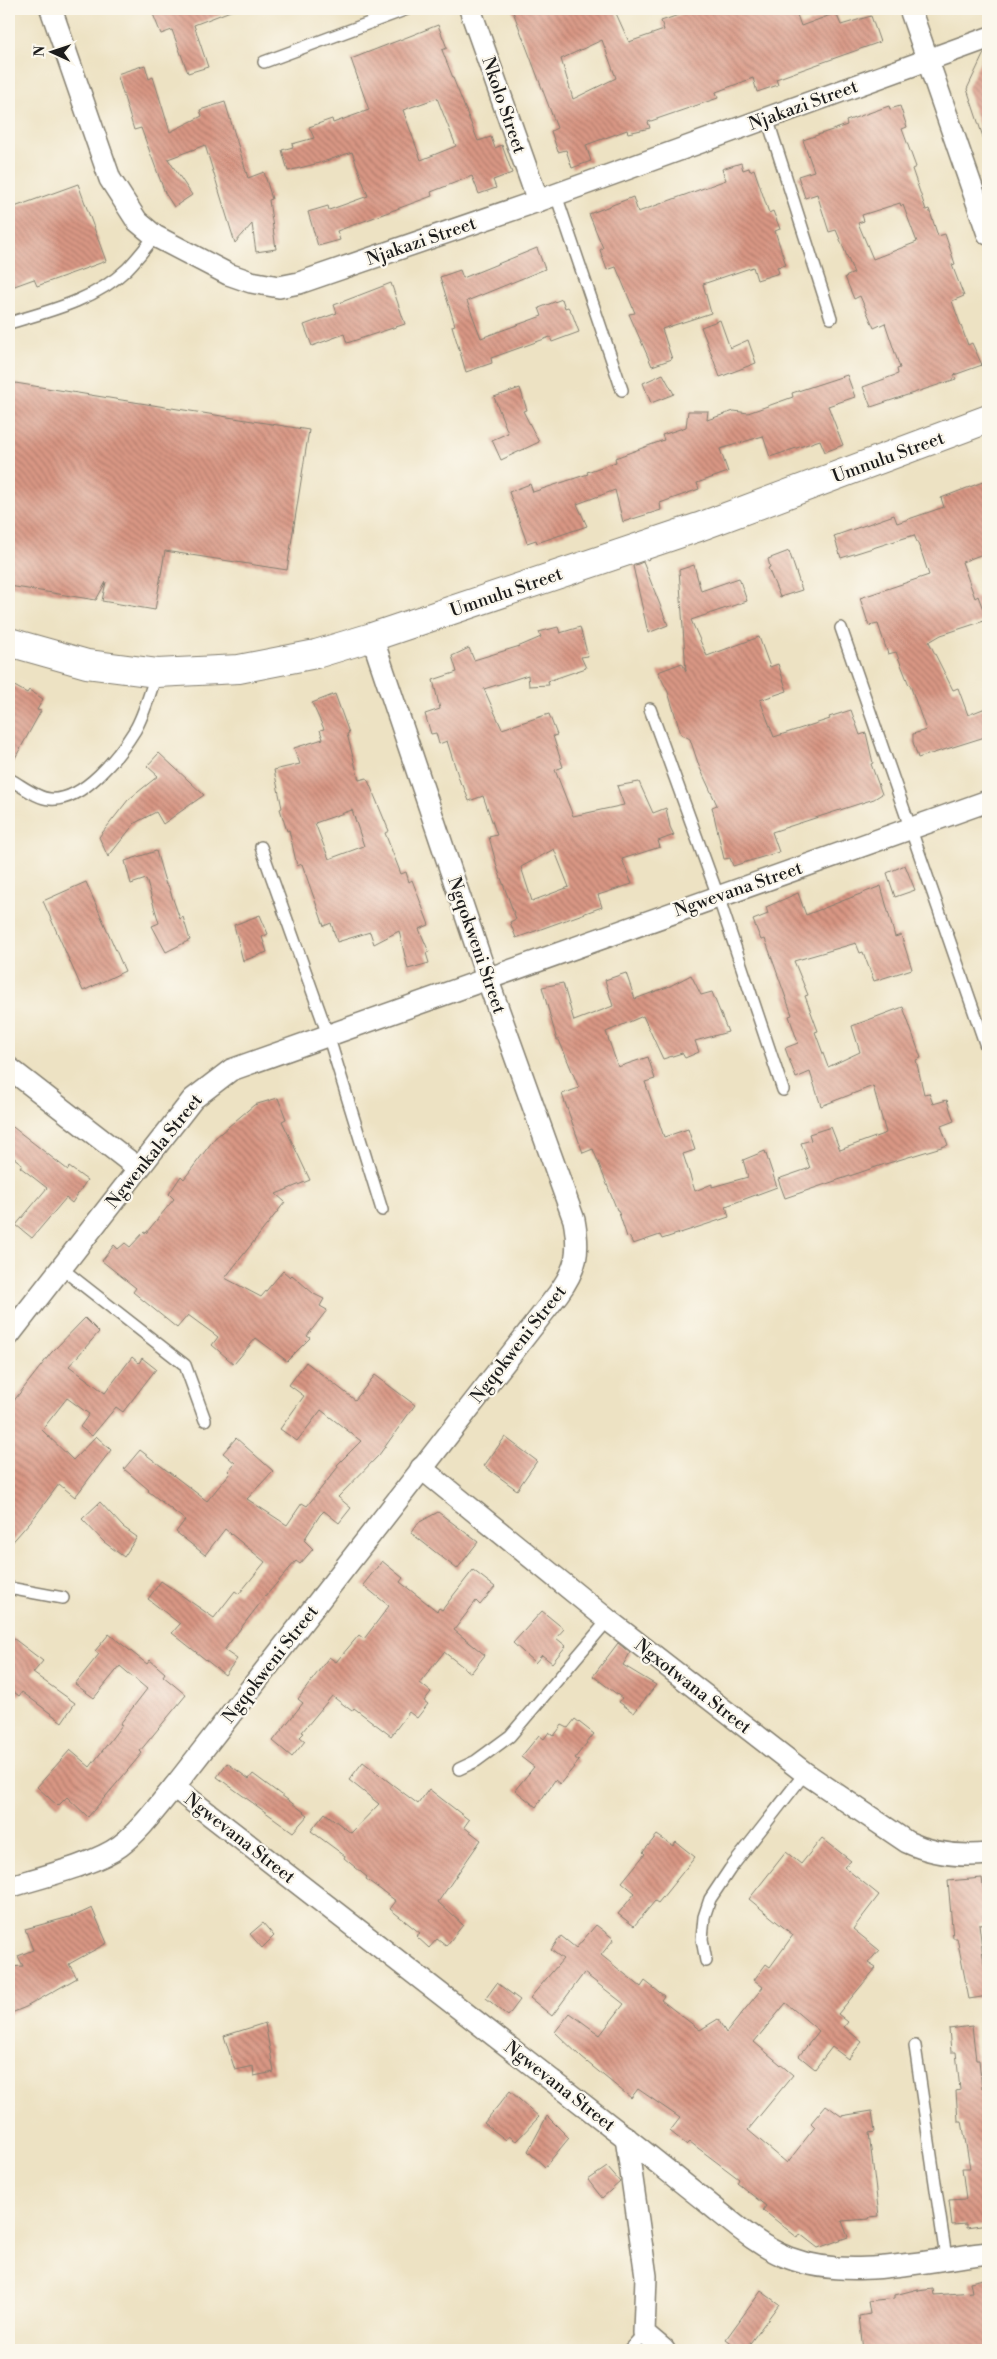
<svg xmlns="http://www.w3.org/2000/svg" width="997" height="2359" viewBox="0 0 997 2359" font-family="'Libre Bodoni',serif">
  <style>
    .building { fill: url(#building-back-hatch); fill-rule: evenodd }
    .lines { fill: none; stroke-linecap: round; stroke-linejoin: round }
    .service-casing { stroke: #847f70; stroke-width: 14 }
    .minor-casing { stroke: #847f70; stroke-width: 24 }
    .tertiary-casing { stroke: #847f70; stroke-width: 30 }
    .service { stroke: #fff; stroke-width: 11 }
    .minor { stroke: #fff; stroke-width: 21 }
    .tertiary { stroke: #fff; stroke-width: 28 }
    .labels { text-anchor: middle; stroke-width: 4.5; stroke-linejoin: round; paint-order: stroke }
    .street-label { font-size: 18px; fill: #1c1c1c; stroke: #fbf7ec }
  </style>
  <defs>
    <pattern id="building-back-hatch" width="6" height="6" patternUnits="userSpaceOnUse" patternTransform="scale(1.25)"><rect width="6" height="6" fill="#d99784"/><path d="M-1 5l2 2M0 0l6 6M5-1l2 2" fill="none" stroke="#af7a6b"/></pattern>
  </defs>
  <rect width="100%" height="100%" fill="#fbf7ec"/>
  <filter id="ink" filterUnits="userSpaceOnUse"><feTurbulence type="fractalNoise" baseFrequency=".02" numOctaves="2"/><feDisplacementMap in="SourceGraphic" scale="10" xChannelSelector="R" yChannelSelector="G"/><feConvolveMatrix kernelMatrix="1 2 1 2 8 2 1 2 1" color-interpolation-filters="sRGB"/></filter>
  <filter id="wash" filterUnits="userSpaceOnUse"><feTurbulence type="fractalNoise" baseFrequency=".0096" numOctaves="4" result="noise"/><feDisplacementMap in="SourceGraphic" scale="20" xChannelSelector="R" yChannelSelector="G"/><feGaussianBlur stdDeviation="1.12" result="paint"/><feColorMatrix in="noise" values="0 0 0 0 0 0 0 0 0 0 0 0 0 0 0 0 0 1.4 0 .05"/><feComposite in="paint" operator="in"/></filter>
  <g filter="url(#wash)">
    <rect width="100%" height="100%" fill="#ede2c3"/>
    <g id="blocks">
      <g class="building">
        <path d="M 151,9 L 232,9 L 233,10 L 194,25 L 208,67 L 188,73 L 172,30 L 161,34 Z"/>
        <path d="M 512,9 L 614,9 L 629,42 L 664,30 L 661,21 L 696,9 L 795,9 L 801,26 L 836,13 L 841,25 L 871,16 L 880,42 L 776,79 L 778,85 L 757,92 L 753,78 L 716,92 L 718,98 L 648,122 L 650,128 L 628,133 L 627,130 L 586,145 L 591,161 L 572,168 L 566,150 L 558,152 L 551,131 L 557,128 ZM 602,40 L 616,78 L 573,99 L 561,59 Z"/>
        <path d="M 438,25 L 447,48 L 442,50 L 478,141 L 491,137 L 495,148 L 502,145 L 512,173 L 493,180 L 496,188 L 479,194 L 472,176 L 431,192 L 432,196 L 337,231 L 340,240 L 318,246 L 308,212 L 328,206 L 329,210 L 368,196 L 352,152 L 323,162 L 288,171 L 282,150 L 293,147 L 292,144 L 314,138 L 309,127 L 332,119 L 333,123 L 369,110 L 351,59 ZM 437,98 L 456,146 L 421,160 L 403,110 Z"/>
        <path d="M 988,51 L 988,142 L 985,143 L 967,89 L 984,53 Z"/>
        <path d="M 145,65 L 149,79 L 153,77 L 170,132 L 202,116 L 200,110 L 225,102 L 248,178 L 264,172 L 272,199 L 269,200 L 276,249 L 256,252 L 252,224 L 235,243 L 205,145 L 168,159 L 192,195 L 174,207 L 165,193 L 141,128 L 134,130 L 117,74 Z"/>
        <path d="M 889,106 L 890,109 L 900,106 L 907,127 L 902,129 L 916,167 L 912,169 L 926,210 L 929,209 L 938,236 L 945,234 L 955,264 L 952,265 L 964,296 L 952,301 L 968,345 L 972,343 L 982,365 L 954,375 L 956,379 L 871,407 L 863,387 L 898,374 L 897,369 L 900,368 L 885,323 L 874,328 L 860,296 L 854,299 L 845,277 L 854,273 L 836,230 L 829,232 L 817,194 L 805,198 L 798,176 L 814,171 L 803,140 L 847,125 L 846,121 ZM 900,203 L 901,206 L 903,205 L 917,242 L 873,259 L 858,223 L 864,221 L 862,215 Z"/>
        <path d="M 741,163 L 743,170 L 749,168 L 750,171 L 754,169 L 769,213 L 773,211 L 780,229 L 775,231 L 786,265 L 777,267 L 779,273 L 757,280 L 753,267 L 703,284 L 711,313 L 662,329 L 672,359 L 652,366 L 629,314 L 635,313 L 616,267 L 607,270 L 600,250 L 603,248 L 589,214 L 633,197 L 638,212 L 726,180 L 722,169 Z"/>
        <path d="M 78,184 L 106,261 L 37,286 L 34,279 L 9,288 L 9,209 Z"/>
        <path d="M 537,248 L 545,269 L 467,301 L 481,338 L 542,316 L 539,308 L 562,299 L 565,308 L 568,307 L 572,313 L 579,332 L 552,342 L 550,337 L 491,358 L 492,363 L 466,372 L 452,326 L 455,325 L 440,277 L 460,270 L 463,278 Z"/>
        <path d="M 391,283 L 405,324 L 347,343 L 344,334 L 312,346 L 304,325 L 337,313 L 334,305 Z"/>
        <path d="M 720,320 L 730,348 L 748,340 L 756,363 L 720,377 L 701,327 Z"/>
        <path d="M 663,374 L 674,394 L 651,403 L 643,383 Z"/>
        <path d="M 847,375 L 855,397 L 828,406 L 843,445 L 825,452 L 820,440 L 770,457 L 763,436 L 720,449 L 728,472 L 697,483 L 699,489 L 660,503 L 661,510 L 623,522 L 615,490 L 577,504 L 587,526 L 537,543 L 536,540 L 527,543 L 509,492 L 530,484 L 533,492 L 588,474 L 587,472 L 616,462 L 615,458 L 664,440 L 662,435 L 686,427 L 688,411 L 708,411 L 707,420 L 734,411 L 748,413 L 793,397 L 792,393 Z"/>
        <path d="M 9,382 L 309,430 L 287,570 L 165,551 L 155,610 L 102,601 L 106,582 L 96,600 L 9,586 Z"/>
        <path d="M 520,388 L 527,410 L 523,411 L 539,442 L 501,460 L 492,440 L 508,433 L 494,397 Z"/>
        <path d="M 988,480 L 988,552 L 962,562 L 975,598 L 978,596 L 987,620 L 941,635 L 929,642 L 953,690 L 958,688 L 968,715 L 988,707 L 988,736 L 918,758 L 913,742 L 913,734 L 926,730 L 910,685 L 909,685 L 896,652 L 888,654 L 878,624 L 869,626 L 860,598 L 929,575 L 921,551 L 914,535 L 841,558 L 834,536 L 894,515 L 897,523 L 944,507 L 941,498 Z"/>
        <path d="M 789,551 L 802,590 L 780,597 L 768,568 L 770,567 L 768,559 Z"/>
        <path d="M 643,562 L 668,625 L 648,633 L 633,566 Z"/>
        <path d="M 694,565 L 701,591 L 739,578 L 747,601 L 691,620 L 707,656 L 759,637 L 770,667 L 778,664 L 787,691 L 760,700 L 774,737 L 830,719 L 829,717 L 851,710 L 860,735 L 866,733 L 873,763 L 871,764 L 882,794 L 874,799 L 772,832 L 779,852 L 733,866 L 730,858 L 724,859 L 712,807 L 717,805 L 699,766 L 690,739 L 681,734 L 668,692 L 658,672 L 682,663 L 686,671 L 679,570 Z"/>
        <path d="M 558,627 L 560,633 L 580,627 L 588,656 L 581,657 L 586,668 L 548,681 L 549,685 L 529,686 L 528,675 L 484,689 L 502,729 L 549,714 L 557,735 L 553,736 L 563,767 L 555,770 L 573,816 L 624,805 L 617,786 L 639,782 L 653,813 L 666,808 L 670,827 L 674,835 L 658,841 L 660,847 L 622,859 L 632,884 L 598,895 L 602,907 L 516,938 L 510,922 L 516,919 L 498,870 L 489,837 L 497,835 L 483,796 L 469,801 L 463,785 L 461,785 L 447,741 L 439,744 L 436,733 L 431,734 L 425,714 L 440,709 L 433,680 L 457,672 L 452,656 L 469,648 L 474,660 L 520,646 L 541,637 L 539,632 ZM 554,849 L 569,887 L 532,901 L 521,867 Z"/>
        <path d="M 9,683 L 27,693 L 29,690 L 43,699 L 37,710 L 41,711 L 9,769 Z"/>
        <path d="M 335,694 L 349,733 L 347,734 L 359,780 L 367,778 L 389,831 L 385,833 L 401,874 L 406,872 L 409,882 L 412,880 L 419,898 L 429,925 L 419,929 L 429,952 L 426,953 L 429,963 L 408,969 L 399,931 L 374,944 L 370,932 L 337,942 L 331,923 L 324,926 L 302,864 L 297,866 L 289,830 L 287,831 L 280,809 L 282,808 L 274,770 L 300,764 L 294,748 L 323,739 L 320,730 L 324,729 L 312,703 ZM 352,810 L 364,846 L 329,859 L 315,823 Z"/>
        <path d="M 159,753 L 204,795 L 163,824 L 156,812 L 135,823 L 108,857 L 99,837 L 128,800 L 158,776 L 147,766 Z"/>
        <path d="M 156,851 L 166,885 L 168,885 L 180,919 L 183,917 L 190,940 L 166,952 L 152,926 L 159,923 L 146,879 L 131,884 L 125,861 Z"/>
        <path d="M 905,865 L 915,890 L 895,897 L 887,873 Z"/>
        <path d="M 86,882 L 125,971 L 83,991 L 43,901 Z"/>
        <path d="M 881,886 L 895,937 L 901,935 L 912,969 L 874,981 L 863,952 L 860,953 L 856,943 L 794,961 L 808,995 L 805,996 L 818,1031 L 815,1032 L 828,1067 L 860,1052 L 852,1026 L 903,1007 L 921,1058 L 916,1060 L 924,1094 L 929,1093 L 933,1104 L 947,1100 L 954,1121 L 941,1126 L 948,1145 L 882,1165 L 785,1198 L 778,1179 L 810,1168 L 801,1143 L 811,1140 L 809,1134 L 831,1127 L 840,1150 L 886,1133 L 873,1086 L 821,1106 L 810,1072 L 796,1078 L 785,1048 L 798,1043 L 789,1016 L 792,1015 L 765,939 L 761,940 L 753,920 L 768,914 L 766,907 L 798,893 L 806,915 Z"/>
        <path d="M 260,915 L 268,934 L 262,937 L 267,952 L 243,961 L 234,925 Z"/>
        <path d="M 626,973 L 635,999 L 670,986 L 691,975 L 701,995 L 712,992 L 728,1032 L 695,1041 L 699,1052 L 685,1058 L 682,1053 L 663,1059 L 643,1016 L 606,1032 L 618,1067 L 648,1057 L 655,1079 L 645,1082 L 664,1137 L 688,1129 L 695,1150 L 683,1154 L 695,1191 L 712,1184 L 712,1187 L 748,1177 L 743,1160 L 765,1151 L 777,1187 L 726,1206 L 729,1217 L 662,1239 L 660,1235 L 633,1244 L 629,1236 L 627,1237 L 618,1210 L 617,1210 L 593,1149 L 583,1153 L 562,1094 L 579,1088 L 559,1040 L 557,1040 L 542,987 L 563,983 L 574,1021 L 613,1006 L 605,980 Z"/>
        <path d="M 278,1098 L 286,1119 L 282,1121 L 310,1180 L 276,1194 L 285,1202 L 225,1278 L 261,1297 L 283,1271 L 290,1277 L 292,1275 L 314,1294 L 324,1299 L 320,1306 L 327,1310 L 307,1336 L 310,1338 L 287,1361 L 256,1338 L 234,1364 L 212,1345 L 218,1337 L 188,1315 L 177,1328 L 133,1292 L 136,1288 L 102,1261 L 114,1245 L 118,1249 L 125,1243 L 130,1247 L 144,1232 L 146,1233 L 174,1199 L 169,1194 L 181,1176 L 184,1179 L 215,1138 L 254,1105 Z"/>
        <path d="M 9,1124 L 68,1170 L 69,1167 L 87,1180 L 72,1203 L 66,1198 L 32,1238 L 16,1225 L 47,1188 L 20,1167 L 22,1164 L 9,1154 Z"/>
        <path d="M 85,1318 L 99,1332 L 69,1366 L 105,1393 L 132,1357 L 139,1363 L 142,1358 L 156,1369 L 123,1412 L 116,1407 L 92,1436 L 80,1427 L 89,1414 L 67,1398 L 42,1430 L 73,1460 L 96,1436 L 111,1450 L 75,1497 L 59,1484 L 36,1515 L 9,1546 L 9,1407 L 51,1353 Z"/>
        <path d="M 306,1362 L 355,1400 L 375,1375 L 415,1405 L 379,1455 L 338,1497 L 351,1508 L 339,1523 L 324,1511 L 320,1515 L 304,1540 L 313,1549 L 300,1564 L 296,1561 L 264,1598 L 224,1650 L 237,1659 L 225,1675 L 172,1633 L 180,1624 L 148,1599 L 161,1581 L 214,1618 L 235,1591 L 239,1594 L 265,1562 L 225,1529 L 205,1555 L 176,1532 L 185,1520 L 148,1491 L 149,1490 L 124,1469 L 140,1450 L 207,1501 L 230,1473 L 228,1471 L 235,1463 L 223,1453 L 236,1438 L 273,1471 L 247,1499 L 287,1525 L 302,1503 L 307,1506 L 338,1467 L 337,1465 L 361,1441 L 321,1410 L 297,1441 L 280,1429 L 304,1396 L 289,1385 Z"/>
        <path d="M 505,1437 L 537,1461 L 517,1490 L 484,1466 Z"/>
        <path d="M 100,1502 L 123,1527 L 137,1537 L 124,1557 L 104,1542 L 82,1519 Z"/>
        <path d="M 438,1512 L 478,1542 L 457,1569 L 411,1533 L 418,1523 Z"/>
        <path d="M 382,1561 L 403,1578 L 400,1582 L 437,1611 L 439,1608 L 442,1610 L 473,1570 L 495,1587 L 480,1605 L 476,1601 L 454,1630 L 485,1655 L 471,1673 L 444,1652 L 420,1683 L 431,1692 L 424,1701 L 428,1704 L 417,1718 L 409,1712 L 391,1736 L 354,1708 L 352,1711 L 332,1696 L 302,1732 L 304,1733 L 300,1737 L 305,1741 L 292,1757 L 273,1741 L 303,1703 L 298,1699 L 329,1657 L 336,1662 L 359,1635 L 364,1639 L 389,1606 L 363,1585 Z"/>
        <path d="M 542,1611 L 564,1629 L 556,1638 L 566,1646 L 552,1663 L 542,1655 L 535,1663 L 513,1643 Z"/>
        <path d="M 109,1634 L 147,1664 L 150,1660 L 165,1673 L 163,1676 L 186,1695 L 140,1751 L 142,1753 L 123,1776 L 88,1817 L 67,1797 L 58,1806 L 37,1787 L 70,1750 L 90,1767 L 122,1725 L 120,1724 L 147,1689 L 120,1666 L 94,1698 L 75,1684 L 99,1654 L 95,1651 Z"/>
        <path d="M 9,1635 L 43,1661 L 33,1673 L 75,1703 L 62,1722 L 22,1692 L 19,1696 L 9,1688 Z"/>
        <path d="M 618,1643 L 630,1653 L 623,1665 L 656,1685 L 634,1713 L 619,1702 L 622,1698 L 593,1676 Z"/>
        <path d="M 575,1719 L 594,1734 L 575,1758 L 579,1761 L 560,1784 L 555,1780 L 536,1807 L 515,1790 L 534,1767 L 521,1757 L 539,1735 L 544,1739 L 549,1732 L 554,1736 L 562,1725 L 568,1728 Z"/>
        <path d="M 363,1762 L 418,1804 L 429,1789 L 469,1820 L 464,1827 L 481,1840 L 438,1902 L 463,1925 L 446,1946 L 437,1939 L 429,1948 L 416,1936 L 420,1933 L 390,1909 L 396,1901 L 366,1879 L 367,1877 L 344,1858 L 345,1856 L 311,1831 L 325,1813 L 351,1833 L 379,1804 L 349,1780 Z"/>
        <path d="M 227,1763 L 249,1779 L 253,1774 L 308,1815 L 293,1832 L 217,1777 Z"/>
        <path d="M 657,1835 L 673,1846 L 676,1842 L 695,1857 L 658,1903 L 655,1901 L 634,1926 L 618,1914 L 635,1893 L 622,1882 L 645,1854 L 643,1852 Z"/>
        <path d="M 822,1838 L 851,1861 L 844,1867 L 879,1895 L 853,1929 L 879,1950 L 868,1963 L 876,1968 L 838,2014 L 848,2022 L 844,2027 L 862,2042 L 848,2059 L 832,2047 L 815,2069 L 799,2056 L 819,2031 L 786,2003 L 754,2042 L 793,2075 L 748,2130 L 787,2163 L 815,2127 L 811,2123 L 826,2105 L 841,2116 L 872,2111 L 875,2132 L 869,2133 L 879,2216 L 870,2217 L 869,2219 L 842,2221 L 848,2237 L 818,2248 L 800,2234 L 798,2238 L 763,2210 L 766,2206 L 737,2183 L 739,2179 L 690,2142 L 687,2145 L 670,2131 L 680,2118 L 638,2089 L 631,2098 L 582,2058 L 555,2032 L 570,2013 L 600,2035 L 624,2004 L 584,1973 L 552,2016 L 530,1998 L 563,1959 L 551,1950 L 561,1936 L 576,1948 L 596,1925 L 614,1939 L 601,1955 L 641,1987 L 645,1981 L 664,1996 L 661,2000 L 700,2030 L 718,2019 L 726,2033 L 763,1987 L 754,1980 L 766,1964 L 770,1967 L 793,1935 L 749,1899 L 786,1852 L 801,1864 Z"/>
        <path d="M 982,1878 L 984,1894 L 988,1893 L 988,1923 L 979,1924 L 988,1996 L 969,1999 L 957,1938 L 953,1938 L 948,1881 Z"/>
        <path d="M 92,1908 L 107,1943 L 69,1964 L 77,1978 L 26,2007 L 9,2014 L 9,1967 L 23,1966 L 18,1956 L 33,1950 L 25,1929 L 77,1915 Z"/>
        <path d="M 263,1923 L 274,1936 L 262,1948 L 250,1934 Z"/>
        <path d="M 497,1983 L 520,2000 L 508,2016 L 486,1998 Z"/>
        <path d="M 265,2023 L 274,2072 L 254,2076 L 253,2066 L 235,2070 L 224,2036 Z"/>
        <path d="M 972,2026 L 976,2060 L 979,2060 L 982,2088 L 988,2087 L 988,2225 L 966,2228 L 966,2224 L 952,2225 L 949,2200 L 966,2199 L 962,2168 L 970,2168 L 962,2121 L 958,2121 L 956,2091 L 960,2090 L 956,2052 L 951,2052 L 949,2029 Z"/>
        <path d="M 510,2091 L 539,2117 L 516,2141 L 509,2136 L 506,2140 L 484,2123 Z"/>
        <path d="M 547,2116 L 569,2138 L 545,2167 L 528,2151 Z"/>
        <path d="M 607,2167 L 620,2182 L 602,2198 L 588,2180 Z"/>
        <path d="M 988,2278 L 988,2350 L 863,2350 L 859,2316 L 870,2314 L 868,2301 L 895,2298 L 895,2295 L 918,2289 L 918,2291 L 933,2289 L 934,2295 L 972,2292 L 970,2282 Z"/>
        <path d="M 761,2291 L 779,2304 L 745,2350 L 741,2350 L 726,2339 Z"/>
      </g>
    </g>
  </g>
  <g filter="url(#ink)">
    <use href="#blocks" fill-opacity="0" stroke="#847f70" stroke-width="1"/>
    <g class="lines">
      <g class="service-casing">
        <g id="service">
          <path d="M 264,62 L 407,9"/>
          <path d="M 767,118 L 831,318"/>
          <path d="M 556,195 L 622,390"/>
          <path d="M 9,323 C 50,311 95,300 127,269 C 137,259 146,247 155,236"/>
          <path d="M 841,628 L 986,1046"/>
          <path d="M 650,709 L 718,896 L 783,1090"/>
          <path d="M 9,779 C 21,785 36,798 50,799 C 83,802 119,756 135,730 C 145,713 150,691 157,673"/>
          <path d="M 261,847 L 328,1035 L 382,1210"/>
          <path d="M 61,1268 L 185,1365 L 205,1420"/>
          <path d="M 9,1588 L 63,1598"/>
          <path d="M 459,1769 L 476,1761 L 510,1736 L 608,1620"/>
          <path d="M 706,1961 L 702,1939 L 704,1917 L 710,1899 L 730,1869 L 805,1773"/>
          <path d="M 915,2046 L 946,2258"/>
          <path d="M 629,2350 L 644,2333"/>
        </g>
      </g>
      <g class="minor-casing">
        <g id="minor">
          <path d="M 51,9 L 110,179 L 137,221 L 155,236 L 228,274 L 251,282 L 279,287 L 299,283 L 538,201 L 988,38"/>
          <path d="M 470,9 L 538,201"/>
          <path d="M 910,9 L 988,234"/>
          <path d="M 9,1068 L 138,1168"/>
          <path d="M 9,1335 L 193,1099 L 231,1070 L 988,801"/>
          <path d="M 421,1468 L 608,1620 L 805,1773 L 907,1842 C 933,1854 959,1857 988,1854"/>
          <path d="M 174,1787 C 320,1900 466,2013 612,2127 C 645,2152 676,2178 708,2203 C 733,2223 759,2247 789,2258 C 849,2281 926,2260 988,2253"/>
          <path d="M 9,1887 C 40,1877 94,1865 120,1846 C 141,1830 157,1807 174,1787 L 558,1294 C 577,1268 580,1252 574,1220 L 487,978 L 372,637"/>
          <path d="M 626,2137 L 646,2276 L 644,2333 L 664,2350"/>
        </g>
      </g>
      <g class="tertiary-casing">
        <path id="tertiary" d="M 9,642 L 87,664 L 157,673 L 239,669 L 316,654 L 372,637 L 699,527 L 988,419"/>
      </g>
      <use href="#service" class="service"/>
      <use href="#minor" class="minor"/>
      <use href="#tertiary" class="tertiary"/>
    </g>
  </g>
  <g class="labels">
    <g class="street-label">
      <text transform="translate(504 105) rotate(71)" y="6">Nkolo Street</text>
      <text transform="translate(803 105) rotate(-20)" y="6">Njakazi Street</text>
      <text transform="translate(421 241) rotate(-19)" y="6">Njakazi Street</text>
      <text transform="translate(888 457) rotate(-20)" y="6">Umnulu Street</text>
      <text transform="translate(506 592) rotate(-19)" y="6">Umnulu Street</text>
      <text transform="translate(738 889) rotate(-19)" y="6">Ngwevana Street</text>
      <text transform="translate(477 945) rotate(71)" y="6">Ngqokweni Street</text>
      <text transform="translate(154 1151) rotate(-51)" y="6">Ngwenkala Street</text>
      <text transform="translate(518 1344) rotate(-52)" y="6">Ngqokweni Street</text>
      <text transform="translate(270 1664) rotate(-52)" y="6">Ngqokweni Street</text>
      <text transform="translate(693 1686) rotate(38)" y="6">Ngxotwana Street</text>
      <text transform="translate(240 1838) rotate(38)" y="6">Ngwevana Street</text>
      <text transform="translate(560 2086) rotate(38)" y="6">Ngwevana Street</text>
    </g>
  </g>
  <rect width="997" height="2359" fill="none" stroke="#fbf7ec" stroke-width="30"/>
  <g transform="translate(52 52) rotate(273)" stroke="#fbf7ec" stroke-width="4" paint-order="stroke">
  <path d="M0-4L9 19L0 12L-9 19Z" fill="#1c1c1c"/>
  <text y="-8" font-size="14" font-weight="bold" text-anchor="middle" fill="#1c1c1c">N</text>
  </g>
</svg>
